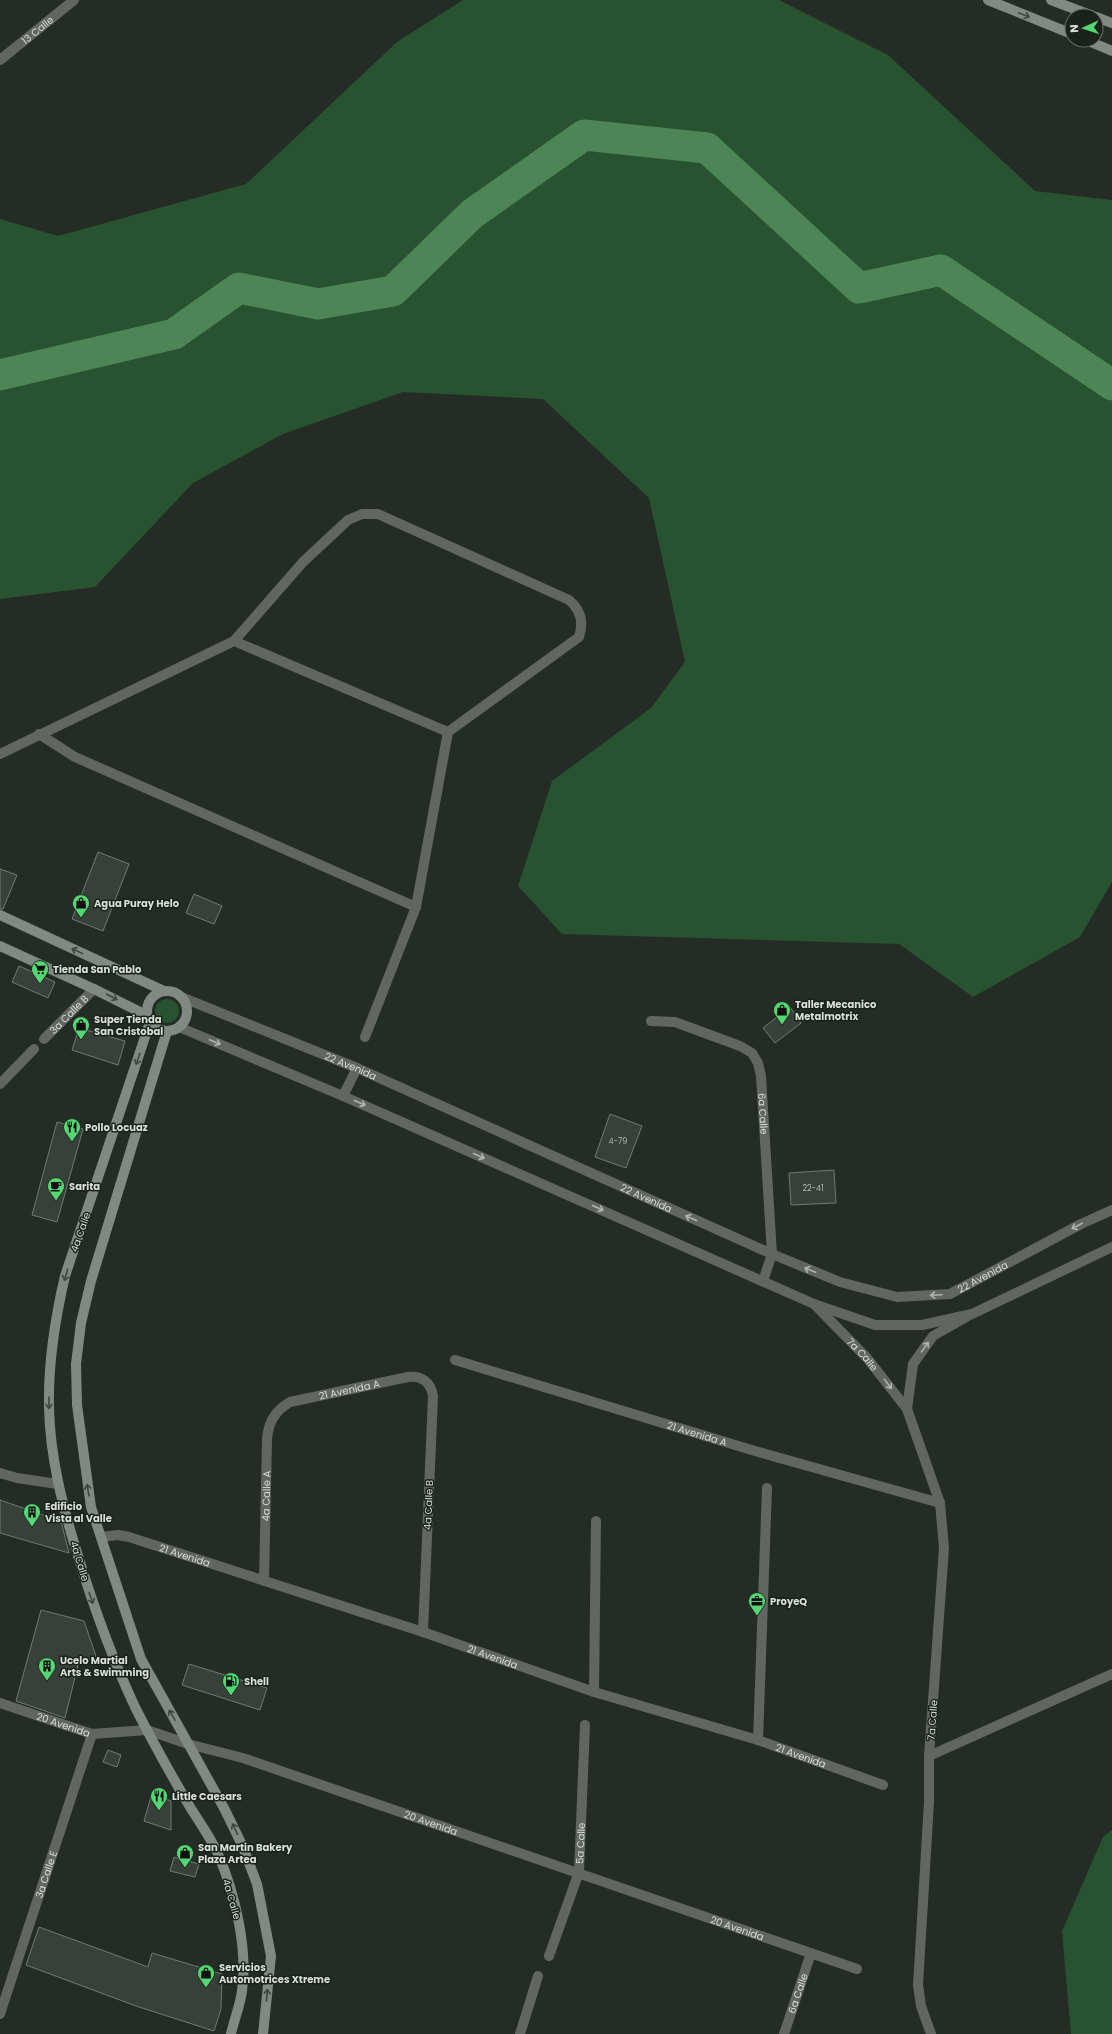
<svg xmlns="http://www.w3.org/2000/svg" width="1112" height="2034" viewBox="0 0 1112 2034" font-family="Poppins,sans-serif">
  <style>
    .green { fill: #285330 }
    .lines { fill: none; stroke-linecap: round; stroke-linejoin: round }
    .river { stroke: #4d8557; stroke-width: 31 }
    .building { fill: #384139; stroke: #717a72 }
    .minor { stroke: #626662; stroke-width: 10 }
    .tertiary { stroke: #626662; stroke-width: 10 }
    .secondary { stroke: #828982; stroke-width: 10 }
    .oneway { stroke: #3e463f }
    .oneway2 { stroke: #afb4af }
    .labels { text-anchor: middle; stroke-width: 3; stroke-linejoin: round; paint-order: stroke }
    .number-label { font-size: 8px; fill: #b1b7b1 }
    .street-label { font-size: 10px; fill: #d9ded9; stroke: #1a221b }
    .poi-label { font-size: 10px; font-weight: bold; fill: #d9ded9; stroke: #1a221b; text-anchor: start }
  </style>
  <rect width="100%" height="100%" fill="#242c25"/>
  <g class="green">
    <path d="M 463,0 L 779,0 L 888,55 L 1035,191 L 1112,200 L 1112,882 L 1080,937 L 973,997 L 899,944 L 562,934 L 518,886 L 552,781 L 651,708 L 685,662 L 649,498 L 543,399 L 403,392 L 283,434 L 193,483 L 95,587 L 0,599 L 0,219 L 58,236 L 246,184 L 397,42 Z"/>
    <circle cx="167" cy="1011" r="12"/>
    <path d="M 1112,1830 L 1112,2034 L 1071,2034 L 1062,1931 L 1103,1837 Z"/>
  </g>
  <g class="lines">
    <path class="river" d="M 0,375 L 174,334 L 239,288 L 318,304 L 393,291 L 472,214 L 584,135 L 707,148 L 859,288 L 941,270 L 1112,385"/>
  </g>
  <g class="building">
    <path d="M 98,852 L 129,864 L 103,931 L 72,919 Z"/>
    <path d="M 0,869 L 17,875 L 3,909 L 0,909 Z"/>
    <path d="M 194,894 L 222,906 L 214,924 L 186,913 Z"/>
    <path d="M 19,966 L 55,982 L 48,998 L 12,982 Z"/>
    <path d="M 790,1007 L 801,1023 L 775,1043 L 763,1028 Z"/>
    <path d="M 79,1028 L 125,1041 L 118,1065 L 72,1050 Z"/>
    <path d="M 610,1114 L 642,1126 L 626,1168 L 595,1157 Z"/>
    <path d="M 57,1122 L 83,1129 L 57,1222 L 32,1215 Z"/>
    <path d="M 834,1170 L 836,1203 L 791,1205 L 789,1173 Z"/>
    <path d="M 0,1500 L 61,1521 L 69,1553 L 0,1533 Z"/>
    <path d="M 41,1610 L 84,1621 L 98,1662 L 80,1657 L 65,1718 L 16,1701 Z"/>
    <path d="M 189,1664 L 267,1688 L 260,1710 L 182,1685 Z"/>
    <path d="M 108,1750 L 121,1755 L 117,1767 L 103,1762 Z"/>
    <path d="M 152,1793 L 171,1801 L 171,1830 L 144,1821 Z"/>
    <path d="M 174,1857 L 199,1864 L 195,1877 L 170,1871 Z"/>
    <path d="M 39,1927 L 148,1967 L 152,1953 L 222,1974 L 221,2009 L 214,2031 L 136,2006 L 26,1965 Z"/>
  </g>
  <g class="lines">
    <g class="minor">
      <path id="s1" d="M 0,60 L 74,0"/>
      <path d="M 234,641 L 448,732"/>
      <path d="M 39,734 L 75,757 L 416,907"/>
      <path d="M 0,754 L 234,641 L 303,562 L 348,520 L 362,514 L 378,514 L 569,600 C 581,610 584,622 579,637 L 448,732 L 416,907 L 365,1037"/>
      <path id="s2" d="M 651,1021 L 675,1022 L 740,1046 L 752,1053 L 758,1063 L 761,1076 L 772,1254 L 763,1281"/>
      <path id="s3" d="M 44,1039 L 94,989"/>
      <path d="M 0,1084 L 34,1049"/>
      <path id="s4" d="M 814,1304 L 867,1358 L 907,1409 L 940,1503 L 944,1548 L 929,1756 L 929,1802 L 918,1985 L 921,2006 L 931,2034"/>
      <path id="s5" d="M 455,1360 L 755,1451 L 940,1503"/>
      <path d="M 907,1409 L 913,1364 L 933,1336 L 968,1316"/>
      <path d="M 0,1473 L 17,1478 L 58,1484"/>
      <path id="s6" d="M 101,1537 L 118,1535 L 129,1537 L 423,1632 L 594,1692 L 758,1740 L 883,1785"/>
      <path id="s7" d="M 264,1581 L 267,1440 C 268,1422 275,1411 290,1402 L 408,1377 C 422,1375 431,1383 433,1396 L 423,1632"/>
      <path d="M 594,1692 L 596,1521"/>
      <path id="s8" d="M 0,1703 L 92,1734 L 147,1730 L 188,1744 L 243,1758 L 857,1969"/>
      <path d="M 758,1740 L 767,1488"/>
      <path d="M 929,1756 L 1112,1674"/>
      <path id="s9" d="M 549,1956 L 579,1872 L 585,1725"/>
      <path id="s10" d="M 0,2014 L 92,1734"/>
      <path d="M 520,2034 L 538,1976"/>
      <path id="s11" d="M 784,2034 L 811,1953"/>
    </g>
    <g class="tertiary">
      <path id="s12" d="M 181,997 L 357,1068 L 772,1254 L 840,1282 L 897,1297 L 950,1294 L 1081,1224 L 1112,1210"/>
      <path d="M 179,1027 L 343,1096 L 814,1304 L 875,1325 L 922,1325 L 972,1314 L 1112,1247"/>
      <path d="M 343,1096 L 357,1068"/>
    </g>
    <g class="secondary">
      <path d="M 988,0 L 1072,34"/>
      <path d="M 1051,0 L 1093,16"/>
      <path d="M 1096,17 L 1112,23"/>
      <path d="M 1086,40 L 1112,51"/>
      <path d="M 0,915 L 164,991"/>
      <path d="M 0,946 L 94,989 L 148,1016"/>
      <circle cx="167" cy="1011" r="20"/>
      <path d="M 150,1022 L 65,1276 C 55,1319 48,1362 49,1407 C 50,1458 63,1508 78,1556 C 94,1608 112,1658 135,1707 C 151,1739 169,1771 187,1802 C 197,1819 210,1836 218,1854 C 235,1893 248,1949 242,1991 C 240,2006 234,2020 231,2034"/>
      <path d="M 167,1031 L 91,1281 L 81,1323 L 76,1364 L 77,1405 L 91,1507 L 141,1659 L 224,1808 L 243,1847 L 257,1884 L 271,1956 L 263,2034"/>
    </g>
  </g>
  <defs><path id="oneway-shaft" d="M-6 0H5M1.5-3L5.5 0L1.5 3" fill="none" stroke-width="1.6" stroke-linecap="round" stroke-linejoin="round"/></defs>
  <g class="oneway">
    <use href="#oneway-shaft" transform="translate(1024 15) rotate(22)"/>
    <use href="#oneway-shaft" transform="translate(77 951) rotate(-155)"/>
    <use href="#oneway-shaft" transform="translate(112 997) rotate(27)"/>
    <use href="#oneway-shaft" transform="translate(138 1059) rotate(109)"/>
    <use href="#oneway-shaft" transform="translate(66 1275) rotate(106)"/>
    <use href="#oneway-shaft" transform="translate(49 1403) rotate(90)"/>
    <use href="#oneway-shaft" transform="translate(88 1490) rotate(-100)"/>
    <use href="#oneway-shaft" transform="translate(91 1598) rotate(71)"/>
    <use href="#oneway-shaft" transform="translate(172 1715) rotate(-120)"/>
    <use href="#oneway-shaft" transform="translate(235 1829) rotate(-116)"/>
    <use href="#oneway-shaft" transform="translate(267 1995) rotate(-85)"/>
  </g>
  <g class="oneway2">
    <use href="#oneway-shaft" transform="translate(215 1042) rotate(23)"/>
    <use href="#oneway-shaft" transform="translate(360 1103) rotate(24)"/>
    <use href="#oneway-shaft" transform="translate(479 1156) rotate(24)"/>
    <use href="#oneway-shaft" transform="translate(598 1208) rotate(24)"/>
    <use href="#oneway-shaft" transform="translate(691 1218) rotate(-156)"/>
    <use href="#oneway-shaft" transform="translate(1077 1226) rotate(152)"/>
    <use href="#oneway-shaft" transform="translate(810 1270) rotate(-158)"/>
    <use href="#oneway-shaft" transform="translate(936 1295) rotate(177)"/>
    <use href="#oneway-shaft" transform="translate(925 1347) rotate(-55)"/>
    <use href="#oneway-shaft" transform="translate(888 1384) rotate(53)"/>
  </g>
  <defs>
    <g id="shop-pin" transform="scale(0.9)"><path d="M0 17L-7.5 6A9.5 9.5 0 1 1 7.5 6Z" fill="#54d672" stroke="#1a221b"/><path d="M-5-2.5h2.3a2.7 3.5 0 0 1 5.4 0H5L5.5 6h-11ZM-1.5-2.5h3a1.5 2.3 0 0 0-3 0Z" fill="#111"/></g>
    <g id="supermarket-pin" transform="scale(0.9)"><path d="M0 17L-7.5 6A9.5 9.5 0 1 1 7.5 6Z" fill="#54d672" stroke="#1a221b"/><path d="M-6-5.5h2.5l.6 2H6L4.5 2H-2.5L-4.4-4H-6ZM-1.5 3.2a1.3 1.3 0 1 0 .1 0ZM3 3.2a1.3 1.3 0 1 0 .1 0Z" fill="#111"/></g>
    <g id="restaurant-pin" transform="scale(0.9)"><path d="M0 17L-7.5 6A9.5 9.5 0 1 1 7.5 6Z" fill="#54d672" stroke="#1a221b"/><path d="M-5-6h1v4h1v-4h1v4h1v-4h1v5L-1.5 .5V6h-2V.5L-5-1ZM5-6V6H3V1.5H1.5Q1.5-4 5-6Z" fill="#111"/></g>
    <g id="cafe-pin" transform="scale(0.9)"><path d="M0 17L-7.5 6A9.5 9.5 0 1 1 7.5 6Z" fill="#54d672" stroke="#1a221b"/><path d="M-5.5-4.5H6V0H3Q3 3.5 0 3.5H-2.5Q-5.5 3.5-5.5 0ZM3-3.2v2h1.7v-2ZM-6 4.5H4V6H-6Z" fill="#111"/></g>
    <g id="building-pin" transform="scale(0.9)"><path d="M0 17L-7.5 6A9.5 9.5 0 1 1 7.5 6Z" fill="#54d672" stroke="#1a221b"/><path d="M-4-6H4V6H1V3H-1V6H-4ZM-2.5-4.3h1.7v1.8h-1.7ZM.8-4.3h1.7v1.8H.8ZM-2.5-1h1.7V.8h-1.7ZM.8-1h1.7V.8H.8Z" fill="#111"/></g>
    <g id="office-pin" transform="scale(0.9)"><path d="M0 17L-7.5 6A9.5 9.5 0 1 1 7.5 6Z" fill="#54d672" stroke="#1a221b"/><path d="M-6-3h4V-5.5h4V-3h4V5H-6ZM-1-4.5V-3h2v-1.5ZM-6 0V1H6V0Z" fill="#111"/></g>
    <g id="fuel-pin" transform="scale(0.9)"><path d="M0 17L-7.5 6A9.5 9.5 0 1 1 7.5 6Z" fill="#54d672" stroke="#1a221b"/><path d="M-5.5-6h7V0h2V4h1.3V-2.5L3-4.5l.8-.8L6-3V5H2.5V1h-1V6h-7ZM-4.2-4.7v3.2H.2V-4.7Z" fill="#111"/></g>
  </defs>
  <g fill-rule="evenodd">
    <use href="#shop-pin" x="81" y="903"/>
    <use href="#supermarket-pin" x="40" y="969"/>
    <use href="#shop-pin" x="782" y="1010"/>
    <use href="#shop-pin" x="81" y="1025"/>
    <use href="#restaurant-pin" x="72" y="1127"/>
    <use href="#cafe-pin" x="56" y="1186"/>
    <use href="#building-pin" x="32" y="1512"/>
    <use href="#office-pin" x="757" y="1601"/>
    <use href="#building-pin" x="47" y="1666"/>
    <use href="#fuel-pin" x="231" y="1681"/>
    <use href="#restaurant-pin" x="159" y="1796"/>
    <use href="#shop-pin" x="185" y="1853"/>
    <use href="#shop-pin" x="206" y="1973"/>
  </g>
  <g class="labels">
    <g class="number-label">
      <text x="618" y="1144">4-79</text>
      <text x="813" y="1191">22-41</text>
    </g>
    <g class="street-label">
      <text dy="4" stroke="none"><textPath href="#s1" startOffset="48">13 Calle</textPath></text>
      <text dy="4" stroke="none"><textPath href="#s3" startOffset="35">3a Calle B</textPath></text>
      <text dy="4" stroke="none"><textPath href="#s12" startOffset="183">22 Avenida</textPath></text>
      <text dy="4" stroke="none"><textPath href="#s2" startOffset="170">6a Calle</textPath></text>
      <text dy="4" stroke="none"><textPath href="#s12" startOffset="507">22 Avenida</textPath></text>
      <text transform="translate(80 1232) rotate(-71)" y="4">4a Calle</text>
      <text dy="4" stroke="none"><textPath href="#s12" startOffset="867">22 Avenida</textPath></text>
      <text dy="4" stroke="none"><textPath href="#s4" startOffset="70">7a Calle</textPath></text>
      <text dy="4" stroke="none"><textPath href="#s7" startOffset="248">21 Avenida A</textPath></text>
      <text dy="4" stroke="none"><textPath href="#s5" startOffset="253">21 Avenida A</textPath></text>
      <text dy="4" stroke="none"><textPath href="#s7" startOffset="85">4a Calle A</textPath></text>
      <text transform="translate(428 1505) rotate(-88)" y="4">4a Calle B</text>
      <text dy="4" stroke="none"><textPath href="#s6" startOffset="87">21 Avenida</textPath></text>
      <text transform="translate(80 1561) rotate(73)" y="4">4a Calle</text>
      <text dy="4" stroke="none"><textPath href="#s6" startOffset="411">21 Avenida</textPath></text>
      <text transform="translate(932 1720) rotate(-86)" y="4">7a Calle</text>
      <text dy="4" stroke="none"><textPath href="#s8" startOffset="67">20 Avenida</textPath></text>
      <text dy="4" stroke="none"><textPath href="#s6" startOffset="735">21 Avenida</textPath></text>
      <text dy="4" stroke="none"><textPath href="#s8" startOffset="451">20 Avenida</textPath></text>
      <text dy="4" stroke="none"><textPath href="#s9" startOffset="118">5a Calle</textPath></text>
      <text dy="4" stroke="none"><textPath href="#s10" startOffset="147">3a Calle E</textPath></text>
      <text transform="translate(232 1899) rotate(74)" y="4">4a Calle</text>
      <text dy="4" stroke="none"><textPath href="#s8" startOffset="775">20 Avenida</textPath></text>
      <text dy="4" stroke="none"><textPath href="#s11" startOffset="43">6a Calle</textPath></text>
    </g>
    <g class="poi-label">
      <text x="94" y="907">Agua Puray Helo</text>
      <text x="53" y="973">Tienda San Pablo</text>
      <text x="795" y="1008">Taller Mecanico<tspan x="795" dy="12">Metalmotrix</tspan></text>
      <text x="94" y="1023">Super Tienda<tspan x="94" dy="12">San Cristobal</tspan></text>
      <text x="85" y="1131">Pollo Locuaz</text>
      <text x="69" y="1190">Sarita</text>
      <text x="45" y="1510">Edificio<tspan x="45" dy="12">Vista al Valle</tspan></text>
      <text x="770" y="1605">ProyeQ</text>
      <text x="60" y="1664">Ucelo Martial<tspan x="60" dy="12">Arts &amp; Swimming</tspan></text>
      <text x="244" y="1685">Shell</text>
      <text x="172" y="1800">Little Caesars</text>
      <text x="198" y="1851">San Martin Bakery<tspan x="198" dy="12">Plaza Artea</tspan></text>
      <text x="219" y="1971">Servicios<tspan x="219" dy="12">Automotrices Xtreme</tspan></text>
    </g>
  </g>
  <g transform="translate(1084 28) rotate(267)"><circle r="19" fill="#1a221b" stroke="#666d67"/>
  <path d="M0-3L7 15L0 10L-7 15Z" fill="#54d672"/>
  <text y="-6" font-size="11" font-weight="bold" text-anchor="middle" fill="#d9ded9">N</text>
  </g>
</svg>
